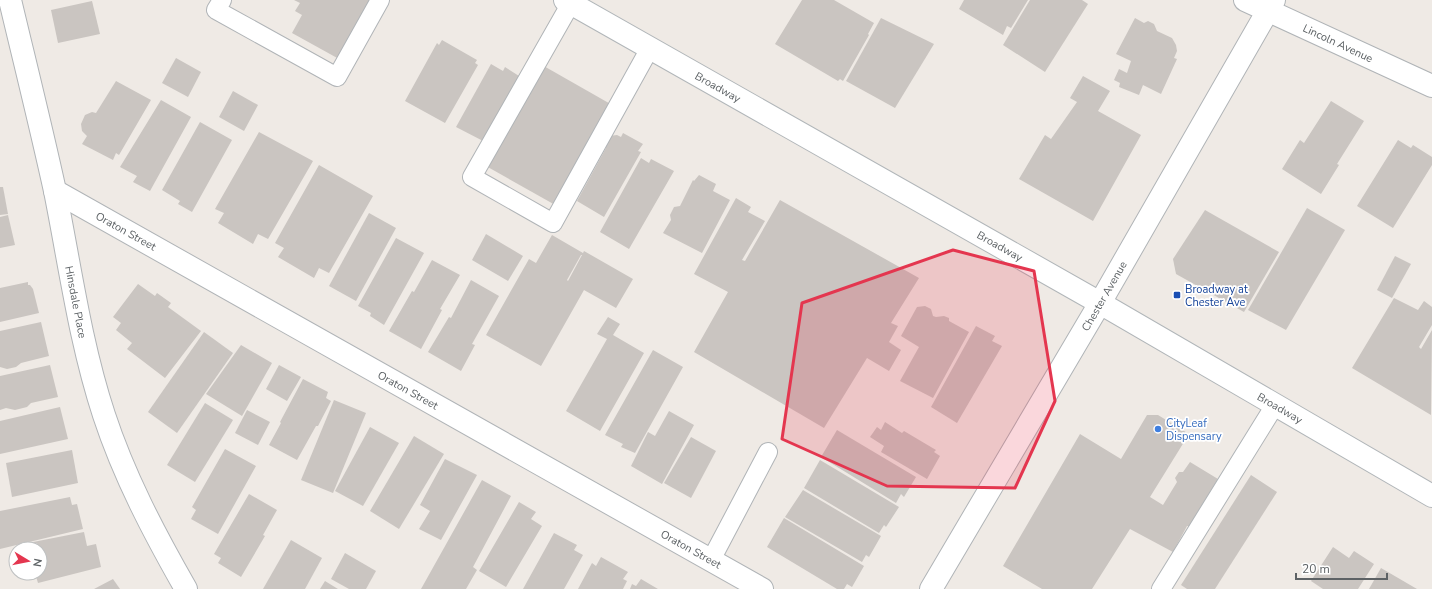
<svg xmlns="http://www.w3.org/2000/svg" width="1432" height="589" viewBox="0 0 1432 589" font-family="'Nunito Sans',sans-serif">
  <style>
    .building { fill: #cac5c1; fill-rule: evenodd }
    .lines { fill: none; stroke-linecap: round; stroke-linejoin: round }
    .service-casing { stroke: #b0b4b7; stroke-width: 20 }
    .minor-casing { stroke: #b0b4b7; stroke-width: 24 }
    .tertiary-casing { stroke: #b0b4b7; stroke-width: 24 }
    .secondary-casing { stroke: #b1b6b9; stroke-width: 24 }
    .service { stroke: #fff; stroke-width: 18 }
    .minor { stroke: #fff; stroke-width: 22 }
    .tertiary { stroke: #fff; stroke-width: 22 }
    .secondary { stroke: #fff; stroke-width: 22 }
    .marked { fill: #e4364f; fill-opacity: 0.2; stroke: #e4364f; stroke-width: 3; stroke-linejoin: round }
    .transit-dot { fill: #1a4fb4; stroke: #fff; stroke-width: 1.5 }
    .shop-dot { fill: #3f7fe0; stroke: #fff; stroke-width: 1.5 }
    .labels { text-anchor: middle; stroke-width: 3.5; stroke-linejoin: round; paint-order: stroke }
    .street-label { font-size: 11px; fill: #5d6265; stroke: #fff }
    .transit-label { font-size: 11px; fill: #164399; stroke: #fff; text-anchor: start }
    .shop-label { font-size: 11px; fill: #366cbe; stroke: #fff; text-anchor: start }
  </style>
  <rect width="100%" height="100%" fill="#efeae5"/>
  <g class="building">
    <path d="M 294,0 L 374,0 L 339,59 L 292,33 L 302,15 L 295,11 L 300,3 Z"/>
    <path d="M 802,0 L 834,0 L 874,23 L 868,34 L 869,35 L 843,81 L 840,79 L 838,81 L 775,44 Z"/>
    <path d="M 964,0 L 1028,0 L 1011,28 L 1007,26 L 1003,35 L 959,9 Z"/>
    <path d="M 1030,0 L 1082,0 L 1088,4 L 1045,72 L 1003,45 Z"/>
    <path d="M 92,1 L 100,34 L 58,43 L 51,10 Z"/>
    <path d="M 881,18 L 934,44 L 895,108 L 846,81 Z"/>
    <path d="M 1135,18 L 1144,23 L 1148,21 L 1154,24 L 1157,31 L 1172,38 L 1176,45 L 1177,51 L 1174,58 L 1177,59 L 1161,94 L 1143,85 L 1139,95 L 1119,87 L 1120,83 L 1114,80 L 1119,69 L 1127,73 L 1131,61 L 1116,54 Z"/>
    <path d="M 442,40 L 477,60 L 475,63 L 478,65 L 445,123 L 405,101 L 437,43 L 439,45 Z"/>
    <path d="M 176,58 L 201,72 L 188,97 L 162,83 Z"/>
    <path d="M 491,64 L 503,71 L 505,67 L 519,76 L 518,78 L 520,80 L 485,142 L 456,127 Z"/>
    <path d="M 542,65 L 614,106 L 557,206 L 486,166 Z"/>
    <path d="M 1083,76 L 1110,91 L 1098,111 L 1141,135 L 1093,221 L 1019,179 L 1045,135 L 1051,139 L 1077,102 L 1070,98 Z"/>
    <path d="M 116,81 L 151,100 L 119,155 L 116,153 L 113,160 L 82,144 L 87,136 L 82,131 L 81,124 L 85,115 L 92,112 L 96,113 Z"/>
    <path d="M 233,91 L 258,105 L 244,131 L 219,117 Z"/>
    <path d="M 161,100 L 191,117 L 150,191 L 133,182 L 137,176 L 120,167 Z"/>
    <path d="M 1331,101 L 1364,121 L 1337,164 L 1339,165 L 1321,194 L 1282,169 L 1300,140 L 1304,143 Z"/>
    <path d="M 200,122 L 232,140 L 192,212 L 178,204 L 180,201 L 162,190 Z"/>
    <path d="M 259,132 L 313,161 L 268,239 L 258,234 L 253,244 L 218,223 L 224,213 L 215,209 Z"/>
    <path d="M 623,133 L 643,144 L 638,151 L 641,152 L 604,217 L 577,201 L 606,148 L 606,142 L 609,136 L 617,135 L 621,137 Z"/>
    <path d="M 1398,140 L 1411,148 L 1413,145 L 1432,157 L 1432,165 L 1393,228 L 1357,206 Z"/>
    <path d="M 641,158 L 649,163 L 651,159 L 674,171 L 629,249 L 600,232 Z"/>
    <path d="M 319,165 L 373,196 L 329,273 L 319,268 L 314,278 L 278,257 L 284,248 L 275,243 Z"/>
    <path d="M 699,175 L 716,184 L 713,191 L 730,200 L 702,253 L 663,233 L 671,220 L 670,215 L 674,207 L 680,206 L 693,180 L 694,181 Z"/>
    <path d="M 0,187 L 3,187 L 8,214 L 0,215 Z"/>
    <path d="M 736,198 L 751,207 L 748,212 L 765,221 L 742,260 L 745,261 L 780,200 L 919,278 L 891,323 L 898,326 L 889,342 L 901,350 L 889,371 L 867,358 L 824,428 L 694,352 L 728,292 L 694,274 Z"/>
    <path d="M 1307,208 L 1345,230 L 1286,330 L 1248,310 Z"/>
    <path d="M 1205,210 L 1279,252 L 1244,312 L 1176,274 L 1173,259 Z"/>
    <path d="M 369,213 L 396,228 L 356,301 L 329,286 Z"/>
    <path d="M 8,215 L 15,245 L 0,248 L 0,217 Z"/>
    <path d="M 486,234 L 523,256 L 508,281 L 472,260 Z"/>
    <path d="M 552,235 L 583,253 L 584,251 L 633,279 L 616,308 L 584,290 L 541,366 L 486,335 L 529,259 L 536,263 ZM 581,255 L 582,255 L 568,281 L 567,280 Z"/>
    <path d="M 396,238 L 424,253 L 384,325 L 370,316 L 371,313 L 358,306 Z"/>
    <path d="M 1395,256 L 1411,264 L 1392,298 L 1377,290 Z"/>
    <path d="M 432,260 L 460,275 L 440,309 L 442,310 L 421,349 L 389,331 L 412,291 L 414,292 Z"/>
    <path d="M 471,280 L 499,296 L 472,344 L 475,345 L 461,371 L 428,352 L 449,317 L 451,318 Z"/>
    <path d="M 28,282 L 28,285 L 30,285 L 33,289 L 39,313 L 0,322 L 0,288 Z"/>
    <path d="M 138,284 L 155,296 L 157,293 L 171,303 L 168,307 L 201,331 L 165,378 L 127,349 L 132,343 L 116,330 L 121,323 L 113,317 Z"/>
    <path d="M 1394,298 L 1418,310 L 1424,301 L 1432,307 L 1432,325 L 1419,347 L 1421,349 L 1432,330 L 1431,415 L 1352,368 Z"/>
    <path d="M 925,306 L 931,309 L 933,316 L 936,317 L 944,316 L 949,318 L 949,321 L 969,332 L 933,398 L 900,381 L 919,347 L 901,336 L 917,307 Z"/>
    <path d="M 608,317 L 620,324 L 613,335 L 644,353 L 600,431 L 566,411 L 607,339 L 597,334 Z"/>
    <path d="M 41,322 L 49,356 L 21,363 L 16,367 L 7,369 L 0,367 L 0,331 Z"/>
    <path d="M 976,326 L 995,336 L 992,341 L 1002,346 L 957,423 L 931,407 Z"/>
    <path d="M 204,332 L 233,353 L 177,433 L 148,412 Z"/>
    <path d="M 241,345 L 272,363 L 242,416 L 206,394 Z"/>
    <path d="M 653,350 L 683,367 L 635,453 L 621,447 L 623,444 L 605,435 Z"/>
    <path d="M 50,365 L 58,397 L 31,403 L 27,407 L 15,410 L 6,408 L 0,410 L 0,376 Z"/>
    <path d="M 279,365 L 301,377 L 287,401 L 266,389 Z"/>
    <path d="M 303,379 L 328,392 L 326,398 L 331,401 L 318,426 L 316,426 L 297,460 L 269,445 L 281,423 L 280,422 Z"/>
    <path d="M 334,400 L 366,413 L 333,493 L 301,480 Z"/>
    <path d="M 205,403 L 233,420 L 195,482 L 167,465 Z"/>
    <path d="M 60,407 L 68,439 L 0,454 L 0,421 Z"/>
    <path d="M 247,410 L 270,422 L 258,445 L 235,433 Z"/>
    <path d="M 669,411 L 694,425 L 662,484 L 631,466 L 648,432 L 655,436 Z"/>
    <path d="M 1147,415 L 1158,415 L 1189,434 L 1150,497 L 1163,505 L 1177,482 L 1175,478 L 1179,472 L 1183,472 L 1190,462 L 1218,479 L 1189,526 L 1187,526 L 1173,552 L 1130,529 L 1092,589 L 1042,589 L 1003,566 L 1080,434 L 1121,459 Z"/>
    <path d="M 885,422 L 902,433 L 904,431 L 936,450 L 934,452 L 940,456 L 927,479 L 881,452 L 884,446 L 870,437 L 877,427 L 881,430 Z"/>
    <path d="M 370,427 L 399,443 L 363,506 L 335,491 Z"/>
    <path d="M 837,430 L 916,477 L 904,497 L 901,494 L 896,503 L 821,457 Z"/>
    <path d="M 414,436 L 444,454 L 399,529 L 370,511 Z"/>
    <path d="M 691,437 L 716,451 L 691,498 L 664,483 Z"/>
    <path d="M 225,449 L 256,466 L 218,534 L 191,519 L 196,510 L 192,507 Z"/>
    <path d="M 72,450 L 78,483 L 12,497 L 6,463 Z"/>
    <path d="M 445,459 L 477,475 L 441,540 L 419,529 L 430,511 L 420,505 Z"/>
    <path d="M 820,460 L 899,507 L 886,527 L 884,525 L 879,533 L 804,488 Z"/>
    <path d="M 1251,475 L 1277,492 L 1215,589 L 1187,589 L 1181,585 Z"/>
    <path d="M 482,480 L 511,496 L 473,567 L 477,570 L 466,589 L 421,589 Z"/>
    <path d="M 803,490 L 881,536 L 869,557 L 866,555 L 862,562 L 785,517 Z"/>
    <path d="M 249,494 L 277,510 L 263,535 L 265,536 L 241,577 L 218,563 L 221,558 L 214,554 Z"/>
    <path d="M 70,497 L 72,505 L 77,504 L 83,529 L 0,549 L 0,511 Z"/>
    <path d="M 519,502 L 536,512 L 531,519 L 542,526 L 506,587 L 479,571 Z"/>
    <path d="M 784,518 L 864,566 L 852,587 L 847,584 L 844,589 L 837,589 L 767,547 Z"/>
    <path d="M 84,532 L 87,546 L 96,544 L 101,567 L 38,583 L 35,573 L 40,573 L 40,549 L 30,549 L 28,543 Z"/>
    <path d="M 554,533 L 577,545 L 574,550 L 583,555 L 564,589 L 523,589 Z"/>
    <path d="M 291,540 L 322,558 L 305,589 L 263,589 Z"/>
    <path d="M 1333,547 L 1349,558 L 1354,551 L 1374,564 L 1358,589 L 1323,589 L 1311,581 Z"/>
    <path d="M 345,553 L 376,571 L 366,589 L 349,589 L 331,579 Z"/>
    <path d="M 601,557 L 628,572 L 623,579 L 627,581 L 623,589 L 578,589 L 592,563 L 596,566 Z"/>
    <path d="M 1381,568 L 1417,589 L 1369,589 Z"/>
    <path d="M 113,579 L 120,589 L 94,589 Z"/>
    <path d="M 641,579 L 658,589 L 630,589 L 632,584 L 636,586 Z"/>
    <path d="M 325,581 L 338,589 L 320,589 Z"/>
  </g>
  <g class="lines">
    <g class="service-casing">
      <g id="service">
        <path d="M 222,0 L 216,10 L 337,77 L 380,0"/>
        <path d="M 571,3 L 472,177 L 553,223 L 650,48"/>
        <path d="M 711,560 L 768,452"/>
        <path d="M 1161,589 L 1275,405"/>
      </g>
    </g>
    <g class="minor-casing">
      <g id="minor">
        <path d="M 10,0 C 25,63 41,127 55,191 C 70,266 80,342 104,415 C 124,476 154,533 186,589"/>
        <path d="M 1245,0 L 1432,86"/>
        <path d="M 55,191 L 762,589"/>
      </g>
    </g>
    <g class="tertiary-casing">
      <path id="tertiary" d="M 931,589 L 1100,303 L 1274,0"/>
    </g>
    <g class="secondary-casing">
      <path id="secondary" d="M 565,0 L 1100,303 L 1432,496"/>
    </g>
    <use href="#service" class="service"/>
    <use href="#minor" class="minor"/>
    <use href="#tertiary" class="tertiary"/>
    <use href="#secondary" class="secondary"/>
  </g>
  <path class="marked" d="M 953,250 L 1034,271 L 1055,401 L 1015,488 L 887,486 L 782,439 L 802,303 Z"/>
  <rect class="transit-dot" x="1173" y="291" width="8" height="8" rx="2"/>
  <circle class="shop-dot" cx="1158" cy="429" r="4"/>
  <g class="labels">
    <g class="street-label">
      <text transform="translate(1338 43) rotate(25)" y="4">Lincoln Avenue</text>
      <text transform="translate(718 87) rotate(29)" y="4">Broadway</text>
      <text transform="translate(126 231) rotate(29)" y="4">Oraton Street</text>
      <text transform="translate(1000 246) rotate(29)" y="4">Broadway</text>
      <text transform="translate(1104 296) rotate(-60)" y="4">Chester Avenue</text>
      <text transform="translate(76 302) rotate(79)" y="4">Hinsdale Place</text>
      <text transform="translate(408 390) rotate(29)" y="4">Oraton Street</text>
      <text transform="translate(1280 408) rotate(30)" y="4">Broadway</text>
      <text transform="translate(691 549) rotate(29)" y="4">Oraton Street</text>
    </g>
    <g class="transit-label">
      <text x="1185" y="293">Broadway at<tspan x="1185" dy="13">Chester Ave</tspan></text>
    </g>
    <g class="shop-label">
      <text x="1166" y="427">CityLeaf<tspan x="1166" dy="13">Dispensary</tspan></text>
    </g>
  </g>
  <g transform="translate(28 561) rotate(100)"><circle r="19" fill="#ffffff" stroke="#bec0c1"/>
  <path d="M0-3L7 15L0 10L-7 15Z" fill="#e4364f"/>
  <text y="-6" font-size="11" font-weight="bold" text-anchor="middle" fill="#5d6265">N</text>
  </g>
  <path d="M1296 573v6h91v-6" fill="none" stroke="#5d6265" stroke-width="2"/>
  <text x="1302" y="573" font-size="12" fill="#5d6265" stroke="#ffffff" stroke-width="3" paint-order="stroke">20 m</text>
</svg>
